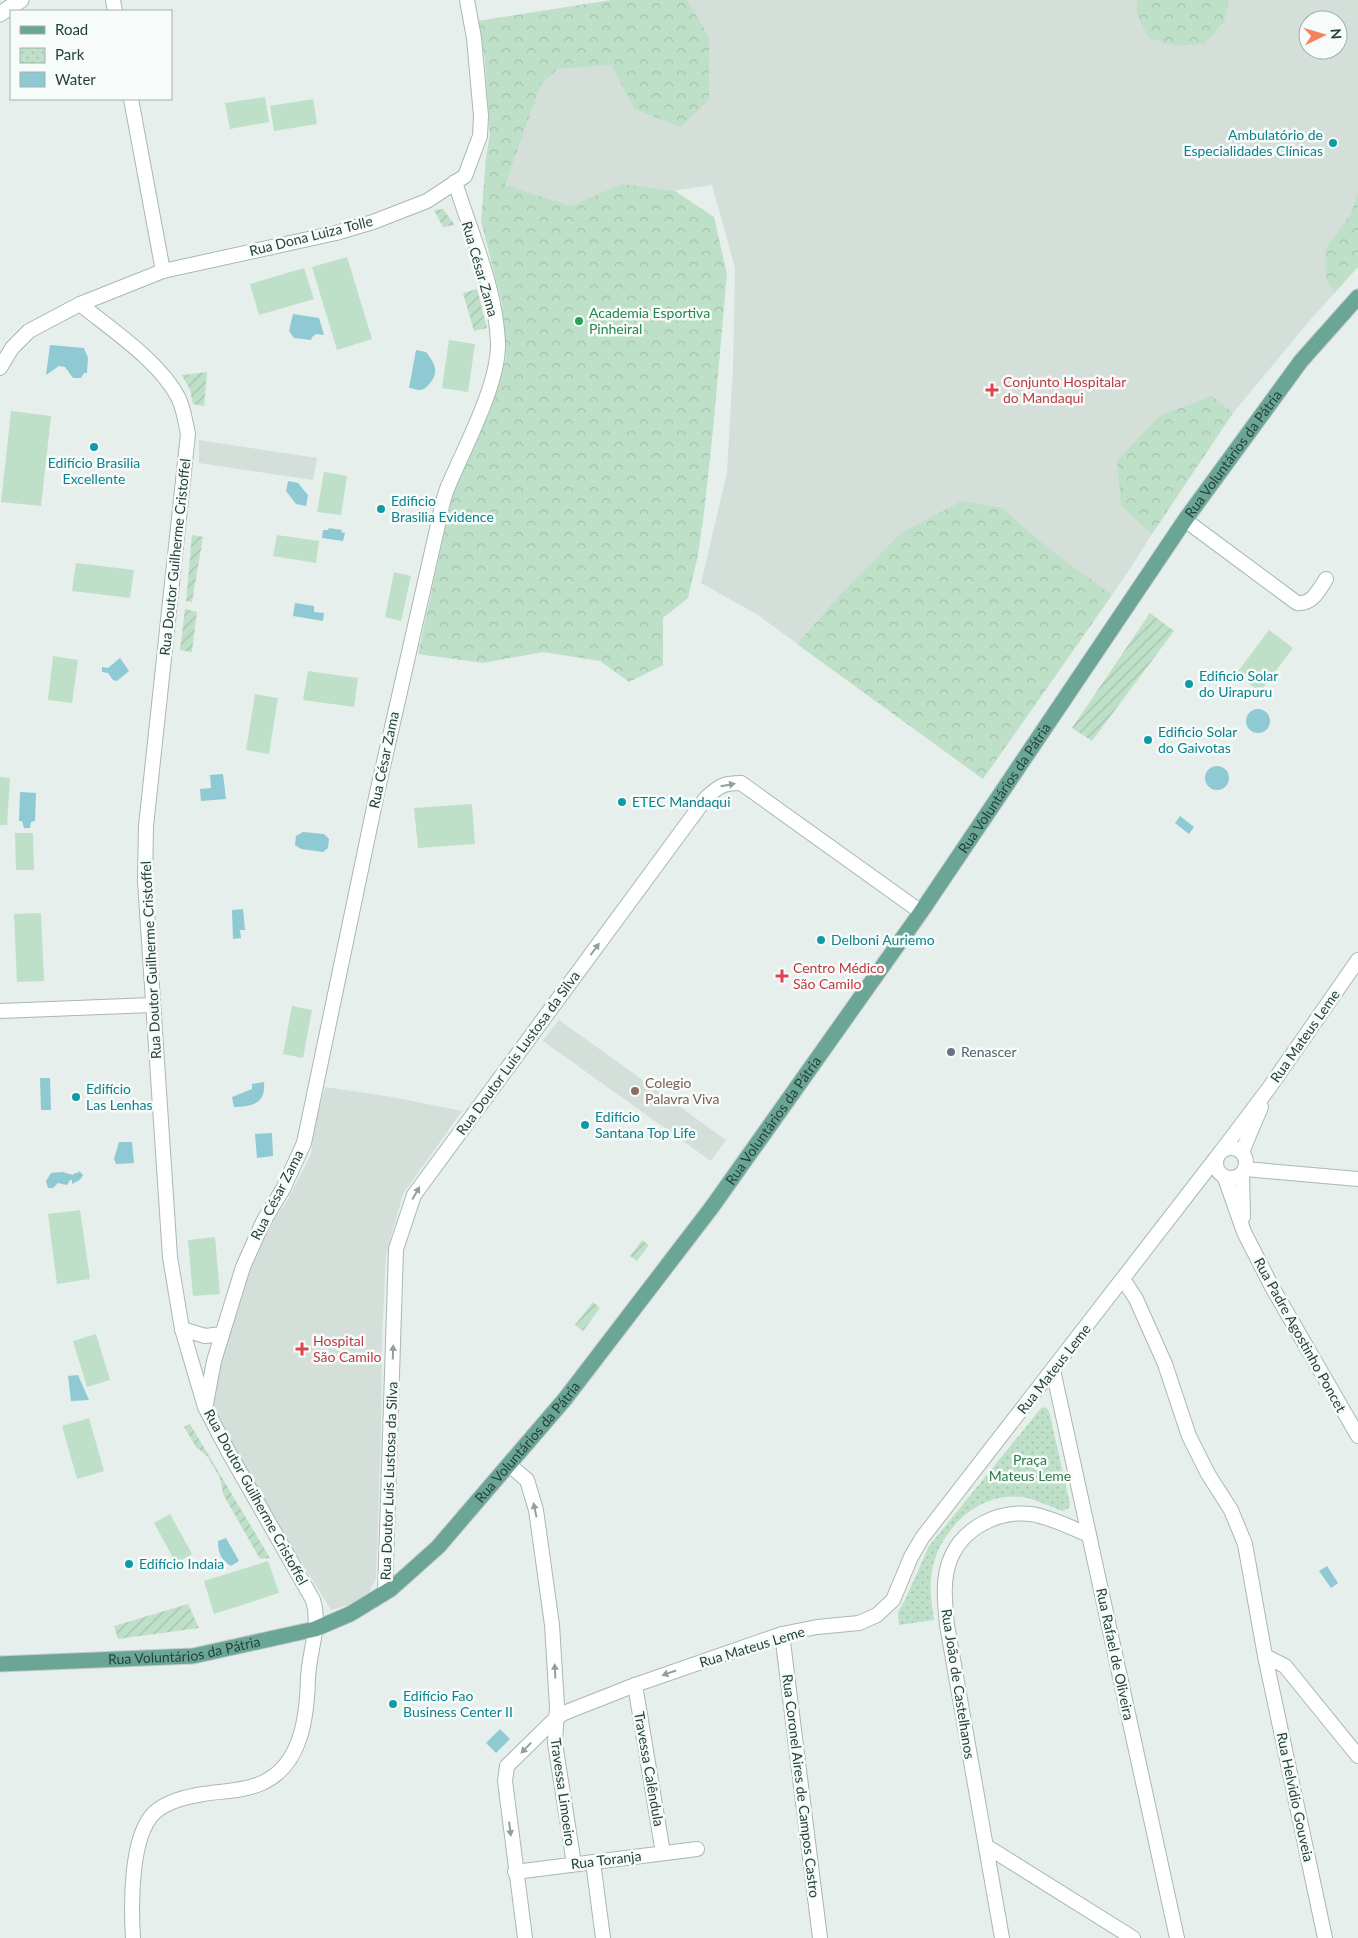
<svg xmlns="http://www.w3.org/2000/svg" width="1358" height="1938" viewBox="0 0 1358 1938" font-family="Lato,sans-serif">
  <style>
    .built { fill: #d4dfda; fill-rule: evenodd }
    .grass { fill: #bfe0c8 }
    .forest { fill: url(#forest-crowns) }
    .park { fill: url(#park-dots) }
    .garden { fill: url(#garden-furrows) }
    .water { fill: #8ec9d4 }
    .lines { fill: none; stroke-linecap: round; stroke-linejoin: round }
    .minor-casing { stroke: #a8b8b2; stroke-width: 16 }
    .tertiary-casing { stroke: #a8b8b2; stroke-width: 17 }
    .primary-casing { stroke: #c2cac8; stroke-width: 17 }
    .minor { stroke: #fff; stroke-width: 14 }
    .tertiary { stroke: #fff; stroke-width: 15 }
    .primary { stroke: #6aa596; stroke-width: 15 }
    .oneway { fill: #92a09c }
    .culture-dot { fill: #0f9aa8; stroke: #f7fbf9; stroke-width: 2 }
    .leisure-dot { fill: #2e9e5b; stroke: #f7fbf9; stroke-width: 2 }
    .health-dot { fill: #e0444e; stroke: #f7fbf9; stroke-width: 2 }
    .worship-dot { fill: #6b7280; stroke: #f7fbf9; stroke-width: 2 }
    .education-dot { fill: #8d6e63; stroke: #f7fbf9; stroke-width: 2 }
    .labels { text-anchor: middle; stroke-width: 5; stroke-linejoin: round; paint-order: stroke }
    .culture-label { font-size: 14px; fill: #0d838f; stroke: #f7fbf9; text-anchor: start }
    .street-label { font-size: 14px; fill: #24423a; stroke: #f7fbf9 }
    .leisure-label { font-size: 14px; fill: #27864d; stroke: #f7fbf9; text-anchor: start }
    .health-label { font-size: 14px; fill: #be3a42; stroke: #f7fbf9; text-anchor: start }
    .worship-label { font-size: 14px; fill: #5b616d; stroke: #f7fbf9; text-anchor: start }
    .education-label { font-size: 14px; fill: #785e54; stroke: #f7fbf9; text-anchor: start }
    .park-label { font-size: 14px; fill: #2d7a4b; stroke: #f7fbf9 }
  </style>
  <defs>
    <pattern id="forest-crowns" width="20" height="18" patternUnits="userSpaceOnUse" patternTransform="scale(1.25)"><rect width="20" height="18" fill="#bfe0c8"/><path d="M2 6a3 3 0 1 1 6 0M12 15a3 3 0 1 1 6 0" fill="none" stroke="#a4c1ad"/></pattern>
    <pattern id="park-dots" width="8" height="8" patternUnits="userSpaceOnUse" patternTransform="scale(1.25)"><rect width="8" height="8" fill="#bfe0c8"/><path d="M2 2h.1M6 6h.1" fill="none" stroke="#a4c1ad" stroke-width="1.8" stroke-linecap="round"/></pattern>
    <pattern id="garden-furrows" width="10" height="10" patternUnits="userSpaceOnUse" patternTransform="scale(1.25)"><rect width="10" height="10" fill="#bfe0c8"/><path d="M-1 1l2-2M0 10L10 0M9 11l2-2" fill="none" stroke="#a4c1ad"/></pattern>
  </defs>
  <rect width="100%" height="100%" fill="#e6efeb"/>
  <g class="built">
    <path d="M 612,0 L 1358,0 L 1358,267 L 1311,319 L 1233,413 L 1169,507 L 1130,569 L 983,779 L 758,615 L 701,583 L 727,473 L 733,367 L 735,268 L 712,185 L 571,206 L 482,213 L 486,158 L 490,135 L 485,59 L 478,21 ZM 1308,20 L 1338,20 L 1338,50 L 1308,50 Z"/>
    <path d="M 199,440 L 317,458 L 313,480 L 199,463 Z"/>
    <path d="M 559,1020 L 726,1140 L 711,1161 L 543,1041 Z"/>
    <path d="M 325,1087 L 392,1097 L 462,1111 L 403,1194 L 386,1255 L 382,1340 L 381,1429 L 376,1579 L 369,1592 L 351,1604 L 331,1610 L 243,1468 L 210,1398 L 246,1276 L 267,1229 L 286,1203 L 311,1154 L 315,1125 Z"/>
  </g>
  <g class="grass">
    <path d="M 265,97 L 269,122 L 230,129 L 225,103 Z"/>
    <path d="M 313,99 L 317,124 L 274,131 L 270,106 Z"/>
    <path d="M 347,257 L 372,339 L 337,350 L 312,267 Z"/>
    <path d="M 304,268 L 314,299 L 259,315 L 250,284 Z"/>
    <path d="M 449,340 L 475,344 L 468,392 L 442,388 Z"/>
    <path d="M 11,411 L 51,416 L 41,506 L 1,502 Z"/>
    <path d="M 324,472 L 347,476 L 341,515 L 317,512 Z"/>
    <path d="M 277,535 L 319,541 L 316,563 L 273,556 Z"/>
    <path d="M 76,563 L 134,570 L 130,598 L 72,591 Z"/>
    <path d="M 394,572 L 411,576 L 401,621 L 385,617 Z"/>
    <path d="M 1269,630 L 1293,648 L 1260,692 L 1236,674 Z"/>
    <path d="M 53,656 L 78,660 L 72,703 L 48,700 Z"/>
    <path d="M 308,671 L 358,678 L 354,707 L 303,700 Z"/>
    <path d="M 255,694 L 278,698 L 269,754 L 246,750 Z"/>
    <path d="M 0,777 L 10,778 L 7,825 L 0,825 Z"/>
    <path d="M 472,804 L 475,844 L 418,848 L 414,808 Z"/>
    <path d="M 15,833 L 33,833 L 34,870 L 16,870 Z"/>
    <path d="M 41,913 L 44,981 L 17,982 L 14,914 Z"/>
    <path d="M 292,1006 L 312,1010 L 303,1058 L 283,1054 Z"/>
    <path d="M 80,1210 L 90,1279 L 57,1284 L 48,1214 Z"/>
    <path d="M 215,1237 L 220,1294 L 193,1296 L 188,1240 Z"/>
    <path d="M 96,1334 L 110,1380 L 87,1387 L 73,1341 Z"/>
    <path d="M 89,1418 L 104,1471 L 77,1479 L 62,1426 Z"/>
    <path d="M 170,1514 L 192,1554 L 176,1563 L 154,1523 Z"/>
    <path d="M 268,1561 L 279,1593 L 214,1614 L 204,1581 Z"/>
  </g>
  <g class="forest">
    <path d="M 612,0 L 687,0 L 709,37 L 709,100 L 680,127 L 635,109 L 611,65 L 558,69 L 541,84 L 505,185 L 571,206 L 622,184 L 675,191 L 714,217 L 727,274 L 713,430 L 705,505 L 698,555 L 688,598 L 663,618 L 663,665 L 629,682 L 600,661 L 543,652 L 483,663 L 418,654 L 452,496 L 490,409 L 506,358 L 502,304 L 481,221 L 486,158 L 490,135 L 485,59 L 478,21 Z"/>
    <path d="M 1137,0 L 1229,0 L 1224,22 L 1204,44 L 1175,46 L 1149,38 L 1137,15 Z"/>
    <path d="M 1358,192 L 1358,267 L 1334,293 L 1326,278 L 1325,249 L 1351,214 Z"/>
    <path d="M 1212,396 L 1233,413 L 1152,534 L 1121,506 L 1117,461 L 1159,416 Z"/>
    <path d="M 962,501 L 1002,508 L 1049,549 L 1112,595 L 983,779 L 797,644 L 839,596 L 901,533 Z"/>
  </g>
  <path class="park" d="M 1042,1407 L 1046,1408 L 1049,1411 L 1070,1504 L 1069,1508 L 1062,1511 C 1049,1506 1035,1499 1022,1497 C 982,1492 947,1523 935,1559 C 928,1579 931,1600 934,1620 L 899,1625 L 898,1612 L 905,1600 L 929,1546 Z"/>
  <g class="garden">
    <path d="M 443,209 L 455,225 L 443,227 L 434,210 Z"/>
    <path d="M 477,289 L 487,328 L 474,331 L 463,293 Z"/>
    <path d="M 207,372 L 204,406 L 193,404 L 190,390 L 182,375 Z"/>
    <path d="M 192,535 L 203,537 L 192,602 L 186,601 Z"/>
    <path d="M 185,609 L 197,612 L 192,652 L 180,650 Z"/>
    <path d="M 1150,613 L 1174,631 L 1092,741 L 1072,728 Z"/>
    <path d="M 642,1240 L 649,1245 L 637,1261 L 630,1256 Z"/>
    <path d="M 593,1302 L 600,1308 L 583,1331 L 575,1325 Z"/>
    <path d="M 190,1424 L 270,1558 L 260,1559 L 223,1494 L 221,1482 L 219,1476 L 207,1456 L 196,1447 L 184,1427 Z"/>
    <path d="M 188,1604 L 199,1628 L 118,1639 L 114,1626 Z"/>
  </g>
  <g class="water">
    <path d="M 293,314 L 319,318 L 324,335 L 316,334 L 312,337 L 311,340 L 294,338 L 289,331 Z"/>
    <path d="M 50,345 L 84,348 L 88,358 L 87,373 L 84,373 L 81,378 L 73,378 L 65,367 L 59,366 L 46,375 Z"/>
    <path d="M 416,350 L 426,352 C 434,362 440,372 430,383 C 428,386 424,390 420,390 C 417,390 412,388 409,388 Z"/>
    <path d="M 288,481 L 298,483 L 308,495 L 306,506 L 296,504 L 286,491 Z"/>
    <path d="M 329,528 L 342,530 L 341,532 L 345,533 L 343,541 L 322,538 L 323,530 L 328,530 Z"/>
    <path d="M 295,603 L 314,606 L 314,612 L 324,613 L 323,621 L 293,616 Z"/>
    <path d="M 120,658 L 129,671 L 117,681 L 113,680 L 108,673 L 102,672 L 102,667 L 108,668 Z"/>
    <circle cx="1258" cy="721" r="12"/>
    <circle cx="1217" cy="778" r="12"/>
    <path d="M 223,774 L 226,799 L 201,801 L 200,789 L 211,788 L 210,775 Z"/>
    <path d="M 20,792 L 36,793 L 35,821 L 31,822 L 30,828 L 24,828 L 22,821 L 19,821 Z"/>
    <path d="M 1180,816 L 1194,827 L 1189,834 L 1175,823 Z"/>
    <path d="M 303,832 L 324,834 L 329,839 L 328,848 L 323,852 L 301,849 L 295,845 L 296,836 Z"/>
    <path d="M 243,909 L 245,930 L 240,930 L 241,938 L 233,939 L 232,910 Z"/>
    <path d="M 40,1078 L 50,1078 L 51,1110 L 41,1110 Z"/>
    <path d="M 264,1082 C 266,1104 253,1106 234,1107 L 232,1097 L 252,1089 L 252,1084 Z"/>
    <path d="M 272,1133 L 273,1156 L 257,1158 L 255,1134 Z"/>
    <path d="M 119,1142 L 132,1142 L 134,1163 L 116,1164 L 114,1159 Z"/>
    <path d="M 79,1171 L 83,1175 C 81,1180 78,1181 72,1184 L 72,1180 L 70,1180 L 67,1185 L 58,1183 L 53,1188 L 48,1188 L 46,1181 L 51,1173 L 63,1172 L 73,1175 L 75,1173 L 78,1173 Z"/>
    <path d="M 78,1375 L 89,1400 L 71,1401 L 68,1376 Z"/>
    <path d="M 226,1538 L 239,1561 L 231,1566 C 221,1560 218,1553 218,1541 Z"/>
    <path d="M 1327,1566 L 1338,1583 L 1331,1588 L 1319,1571 Z"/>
    <path d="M 500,1729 L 510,1739 L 496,1753 L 486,1743 Z"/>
  </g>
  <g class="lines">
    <g class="minor-casing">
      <g id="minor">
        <path d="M 113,0 L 115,11"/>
        <path d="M 131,99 L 163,271"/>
        <path d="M 80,304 C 112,330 159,361 178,397 C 184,409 185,421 188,434 L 146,826 L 145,881 L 170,1257 L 182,1329 L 205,1407 L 228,1451 L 313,1600 C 321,1625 309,1652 308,1678 C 307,1716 302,1765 262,1783 C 245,1791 222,1791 203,1794 C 186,1797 167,1801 154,1813 C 130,1837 131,1906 133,1938"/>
        <path d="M 0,368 L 12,348 L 29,331 L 80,304 L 163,271 L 336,233 L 373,222 L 427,201 L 465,176 L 480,136 L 481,116 L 474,38 L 467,0"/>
        <path d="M 1185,520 L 1297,603 C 1312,605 1319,590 1326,579"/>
        <path d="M 0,1011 L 152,1005"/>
        <circle cx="1231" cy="1163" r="15"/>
        <path d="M 1242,1152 L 1261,1107"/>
        <path d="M 1220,1153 L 1269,1088 L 1358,960"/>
        <path d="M 1245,1169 L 1358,1179"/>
        <path d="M 1242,1174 L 1243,1217"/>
        <path d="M 1225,1178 L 1244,1232 L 1272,1287 L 1358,1436"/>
        <path d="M 1123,1279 L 1136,1299 L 1165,1364 L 1189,1436 L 1208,1474 L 1231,1510 L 1245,1544 L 1265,1656 L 1285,1666 L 1358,1756"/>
        <path d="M 182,1329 L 205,1336 L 222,1334"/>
        <path d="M 1053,1370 L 1177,1938"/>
        <path d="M 206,1404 L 214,1361 L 243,1267 L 263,1222 L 283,1189 L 304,1143 L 377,793 L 437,529 C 440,516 442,502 447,489 C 463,450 499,385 498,343 C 496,288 471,234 455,182"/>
        <path d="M 509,1465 L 527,1480 L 536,1510 L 552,1625 L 557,1706 L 555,1743 L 574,1864"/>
        <path d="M 385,1593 L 396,1249 L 414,1195 L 706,798 C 719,786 723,783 741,783 L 921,912"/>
        <path d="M 782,1634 L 820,1938"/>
        <path d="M 1265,1656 L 1325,1938"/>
        <path d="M 635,1685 L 663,1853"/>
        <path d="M 986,1846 L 1133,1938"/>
        <path d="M 593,1862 L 603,1938"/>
        <path d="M 515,1872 L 697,1849"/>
        <path d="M 525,1938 L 505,1781 L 507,1766 L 555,1719 L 564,1713 L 635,1685 L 782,1634 L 817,1627 L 859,1623 L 877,1615 L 893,1600 L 911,1557 L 922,1538 L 1216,1158"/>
        <path d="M 1002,1938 L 947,1625 C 945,1604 942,1580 950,1560 C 962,1528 998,1510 1031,1514 C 1051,1517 1071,1528 1089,1535"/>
      </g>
    </g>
    <g class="tertiary-casing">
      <path id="tertiary" d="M 0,14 L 21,0"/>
    </g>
    <g class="primary-casing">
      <g id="primary">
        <path id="s1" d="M 0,1664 L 193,1656 L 315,1629 L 350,1614 L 391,1589 L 438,1547 L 565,1399 L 712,1207 L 921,912 L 1185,520 L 1301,361 L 1358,297"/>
      </g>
    </g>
    <use href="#minor" class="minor"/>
    <use href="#tertiary" class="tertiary"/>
    <use href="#primary" class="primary"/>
  </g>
  <defs><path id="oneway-solid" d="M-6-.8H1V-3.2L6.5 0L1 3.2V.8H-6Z" transform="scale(1.25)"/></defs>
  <g class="oneway">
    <use href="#oneway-solid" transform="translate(728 785) rotate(-10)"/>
    <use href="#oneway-solid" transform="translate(595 949) rotate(-54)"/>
    <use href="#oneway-solid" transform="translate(416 1193) rotate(-60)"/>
    <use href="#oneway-solid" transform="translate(393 1352) rotate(-88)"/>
    <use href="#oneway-solid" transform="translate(535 1510) rotate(-102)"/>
    <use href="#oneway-solid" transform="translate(555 1671) rotate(-93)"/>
    <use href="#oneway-solid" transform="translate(669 1673) rotate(161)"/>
    <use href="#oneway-solid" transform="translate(526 1748) rotate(134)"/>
    <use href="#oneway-solid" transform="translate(510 1829) rotate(83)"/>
  </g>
  <g class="culture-dot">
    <circle cx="1333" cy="143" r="5"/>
    <circle cx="94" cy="447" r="5"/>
    <circle cx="381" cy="509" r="5"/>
    <circle cx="1189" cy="684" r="5"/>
    <circle cx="1148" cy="740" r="5"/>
    <circle cx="622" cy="802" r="5"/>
    <circle cx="821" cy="940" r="5"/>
    <circle cx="76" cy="1097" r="5"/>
    <circle cx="585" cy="1125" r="5"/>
    <circle cx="129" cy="1564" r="5"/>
    <circle cx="393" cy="1704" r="5"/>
  </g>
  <circle class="leisure-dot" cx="579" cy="321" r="5"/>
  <g class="health-dot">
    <path d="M989.5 382.5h5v5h5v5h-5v5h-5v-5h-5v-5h5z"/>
    <path d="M779.5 968.5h5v5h5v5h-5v5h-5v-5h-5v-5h5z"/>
    <path d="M299.5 1341.5h5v5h5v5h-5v5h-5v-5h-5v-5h5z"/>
  </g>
  <circle class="worship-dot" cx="951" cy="1052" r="5"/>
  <circle class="education-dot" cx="635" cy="1091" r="5"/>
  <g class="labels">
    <g class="culture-label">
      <text x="1323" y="140" text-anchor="end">Ambulatório de<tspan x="1323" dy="16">Especialidades Clínicas</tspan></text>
      <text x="94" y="468" text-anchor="middle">Edifício Brasilia<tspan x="94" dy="16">Excellente</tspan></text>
      <text x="391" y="506">Edificio<tspan x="391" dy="16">Brasilia Evidence</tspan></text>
      <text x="1199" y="681">Edificio Solar<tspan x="1199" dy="16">do Uirapuru</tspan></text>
      <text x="1158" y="737">Edificio Solar<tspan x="1158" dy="16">do Gaivotas</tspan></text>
      <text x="632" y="807">ETEC Mandaqui</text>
      <text x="831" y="945">Delboni Auriemo</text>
      <text x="86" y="1094">Edifício<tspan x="86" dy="16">Las Lenhas</tspan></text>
      <text x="595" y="1122">Edifício<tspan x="595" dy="16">Santana Top Life</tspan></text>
      <text x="139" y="1569">Edifício Indaia</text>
      <text x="403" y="1701">Edifício Fao<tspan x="403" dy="16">Business Center II</tspan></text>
    </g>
    <g class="street-label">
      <text transform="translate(311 236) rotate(-14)" y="5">Rua Dona Luiza Tolle</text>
      <text transform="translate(480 269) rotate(74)" y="5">Rua César Zama</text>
      <text dy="5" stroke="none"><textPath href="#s1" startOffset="1820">Rua Voluntários da Pátria</textPath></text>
      <text transform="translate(175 557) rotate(-84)" y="5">Rua Doutor Guilherme Cristoffel</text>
      <text transform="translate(384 760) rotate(-78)" y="5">Rua César Zama</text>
      <text dy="5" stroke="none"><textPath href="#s1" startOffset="1415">Rua Voluntários da Pátria</textPath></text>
      <text transform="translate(151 960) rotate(-93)" y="5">Rua Doutor Guilherme Cristoffel</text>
      <text transform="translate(1305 1036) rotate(-55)" y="5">Rua Mateus Leme</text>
      <text transform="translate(518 1053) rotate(-54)" y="5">Rua Doutor Luis Lustosa da Silva</text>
      <text dy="5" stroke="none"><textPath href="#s1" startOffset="1010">Rua Voluntários da Pátria</textPath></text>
      <text transform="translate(277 1195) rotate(-63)" y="5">Rua César Zama</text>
      <text transform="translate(1300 1335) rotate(61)" y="5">Rua Padre Agostinho Poncet</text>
      <text transform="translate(1054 1369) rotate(-52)" y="5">Rua Mateus Leme</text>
      <text dy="5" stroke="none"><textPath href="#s1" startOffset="605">Rua Voluntários da Pátria</textPath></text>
      <text transform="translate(389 1481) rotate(-88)" y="5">Rua Doutor Luis Lustosa da Silva</text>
      <text transform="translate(256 1497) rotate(61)" y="5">Rua Doutor Guilherme Cristoffel</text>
      <text transform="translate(752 1647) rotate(-17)" y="5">Rua Mateus Leme</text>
      <text dy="5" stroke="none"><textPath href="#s1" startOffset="185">Rua Voluntários da Pátria</textPath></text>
      <text transform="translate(1115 1654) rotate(78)" y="5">Rua Rafael de Oliveira</text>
      <text transform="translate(958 1684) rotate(81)" y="5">Rua João de Castelhanos</text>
      <text transform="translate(649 1769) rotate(80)" y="5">Travessa Calêndula</text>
      <text transform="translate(801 1786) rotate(83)" y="5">Rua Coronel Aires de Campos Castro</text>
      <text transform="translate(563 1792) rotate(82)" y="5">Travessa Limoeiro</text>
      <text transform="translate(1295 1797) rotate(78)" y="5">Rua Helvidio Gouveia</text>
      <text transform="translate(606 1860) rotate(-7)" y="5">Rua Toranja</text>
    </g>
    <g class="leisure-label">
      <text x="589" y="318">Academia Esportiva<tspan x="589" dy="16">Pinheiral</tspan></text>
    </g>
    <g class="health-label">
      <text x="1003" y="387">Conjunto Hospitalar<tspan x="1003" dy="16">do Mandaqui</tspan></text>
      <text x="793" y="973">Centro Médico<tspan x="793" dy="16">São Camilo</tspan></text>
      <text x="313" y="1346">Hospital<tspan x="313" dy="16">São Camilo</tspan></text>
    </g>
    <g class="worship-label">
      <text x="961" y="1057">Renascer</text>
    </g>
    <g class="education-label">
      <text x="645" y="1088">Colegio<tspan x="645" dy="16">Palavra Viva</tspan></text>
    </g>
    <g class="park-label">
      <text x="1030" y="1465">Praça<tspan x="1030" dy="16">Mateus Leme</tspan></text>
    </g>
  </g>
  <rect x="10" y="10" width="162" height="90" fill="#f7fbf9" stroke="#a3b1ad"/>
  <rect x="20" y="26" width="25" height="8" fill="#6aa596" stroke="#a3b1ad"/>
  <text x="55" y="35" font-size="15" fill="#24423a">Road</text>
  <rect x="20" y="48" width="25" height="15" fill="url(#park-dots)" stroke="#a3b1ad"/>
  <text x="55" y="60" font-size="15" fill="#24423a">Park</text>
  <rect x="20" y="72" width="25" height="15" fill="#8ec9d4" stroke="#a3b1ad"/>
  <text x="55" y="85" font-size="15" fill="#24423a">Water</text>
  <g transform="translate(1323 35) rotate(85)"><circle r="24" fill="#f7fbf9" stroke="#a3b1ad"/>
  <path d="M0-4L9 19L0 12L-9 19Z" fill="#f4845f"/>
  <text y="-8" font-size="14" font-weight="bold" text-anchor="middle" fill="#24423a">N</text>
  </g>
</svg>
